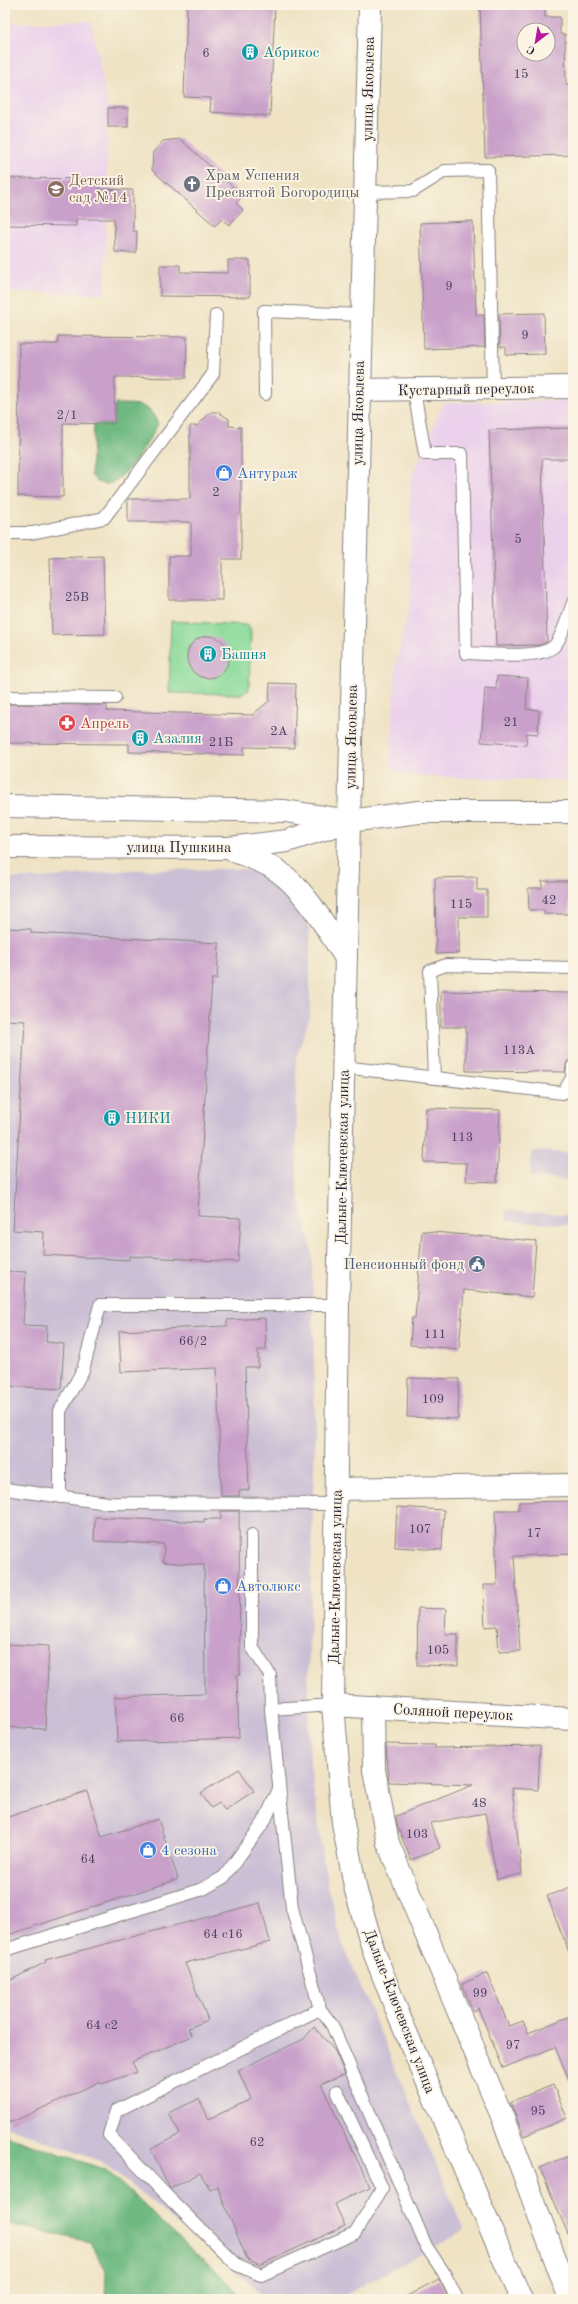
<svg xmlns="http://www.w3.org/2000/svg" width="578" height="2304" viewBox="0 0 578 2304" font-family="'Old Standard TT',serif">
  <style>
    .built { fill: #ebd1eb }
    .industrial { fill: #cbbfd5 }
    .green { fill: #8ada9a; stroke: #567e6a }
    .forest { fill: #6fba82; stroke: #486e5e }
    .building { fill: #c9a0ca; fill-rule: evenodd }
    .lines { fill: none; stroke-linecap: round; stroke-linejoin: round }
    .service-casing { stroke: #888280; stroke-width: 14 }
    .minor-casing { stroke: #888280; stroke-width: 24 }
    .secondary-casing { stroke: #888280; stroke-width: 24 }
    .primary-casing { stroke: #888280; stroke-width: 24 }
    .service { stroke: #fff; stroke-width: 12 }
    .minor { stroke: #fff; stroke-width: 22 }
    .secondary { stroke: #fff; stroke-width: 22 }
    .primary { stroke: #fff; stroke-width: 22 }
    .labels { text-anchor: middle; stroke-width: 3.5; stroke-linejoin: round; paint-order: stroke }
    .number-label { font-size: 13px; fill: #4c425f }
    .culture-label { font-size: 15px; fill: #0d838f; stroke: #fcf5e5; text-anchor: start }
    .street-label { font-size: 15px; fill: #22223b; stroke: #fcf5e5 }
    .worship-label { font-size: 15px; fill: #5b616d; stroke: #fcf5e5; text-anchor: start }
    .education-label { font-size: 15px; fill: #785e54; stroke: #fcf5e5; text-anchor: start }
    .shop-label { font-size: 15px; fill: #366cbe; stroke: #fcf5e5; text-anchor: start }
    .health-label { font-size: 15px; fill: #be3a42; stroke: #fcf5e5; text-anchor: start }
    .service-label { font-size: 15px; fill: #4e5e75; stroke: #fcf5e5; text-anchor: end }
  </style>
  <rect width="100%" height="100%" fill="#fcf5e5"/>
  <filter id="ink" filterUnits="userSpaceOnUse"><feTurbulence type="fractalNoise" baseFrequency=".025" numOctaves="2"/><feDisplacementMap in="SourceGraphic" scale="8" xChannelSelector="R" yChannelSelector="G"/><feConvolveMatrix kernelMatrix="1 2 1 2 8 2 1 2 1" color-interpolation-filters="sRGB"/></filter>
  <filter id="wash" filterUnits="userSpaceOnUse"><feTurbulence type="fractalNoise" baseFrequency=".012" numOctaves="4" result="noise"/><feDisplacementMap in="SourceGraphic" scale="16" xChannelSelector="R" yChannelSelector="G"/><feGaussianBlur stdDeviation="0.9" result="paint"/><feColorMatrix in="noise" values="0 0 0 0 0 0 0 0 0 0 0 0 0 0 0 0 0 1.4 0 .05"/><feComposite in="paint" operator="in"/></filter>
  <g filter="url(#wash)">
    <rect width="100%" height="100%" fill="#efe3c4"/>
    <g class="built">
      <path d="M 91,21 L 108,108 L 105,294 L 5,292 L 5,23 Z"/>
      <path d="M 573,400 L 573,781 L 409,776 L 401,774 L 390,766 L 396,664 L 410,602 L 410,481 L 443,403 Z"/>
      <path d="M 573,1306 L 573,1435 L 571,1435 L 572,1313 Z"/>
    </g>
    <g class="industrial">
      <path d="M 241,869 L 254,871 L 269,879 L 285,891 L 305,918 L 310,933 L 310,1016 L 296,1059 L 297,1188 L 312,1252 L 315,1431 L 308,1692 L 310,1764 L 326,1877 L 341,1940 L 464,2230 L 338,2299 L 269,2299 L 102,2162 L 5,2126 L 5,878 L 40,878 L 131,870 Z"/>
      <path d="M 532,1151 L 573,1153 L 573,1184 L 571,1184 L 571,1180 L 530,1177 Z"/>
      <path d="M 506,1210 L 573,1215 L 573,1225 L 506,1221 Z"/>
    </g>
    <path class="green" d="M 171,621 L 248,625 L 251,632 L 249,690 L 241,694 L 169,693 Z"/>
    <g class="forest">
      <path d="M 115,404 C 137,405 148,401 158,424 C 151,438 123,485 106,484 C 99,484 95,480 91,475 L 94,424 L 114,424 Z"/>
      <path d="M 5,2135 L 106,2170 L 245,2299 L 105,2299 L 106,2270 L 90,2242 L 5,2223 Z"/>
    </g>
    <g id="blocks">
      <g class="building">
        <path d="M 187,5 L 275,5 L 270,116 L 210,112 L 211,98 L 184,97 Z"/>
        <path d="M 480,5 L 545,5 L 545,17 L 560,17 L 560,34 L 565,34 L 566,85 L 573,85 L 573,155 L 485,157 ZM 524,30 L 548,30 L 548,54 L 524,54 Z"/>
        <rect x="108" y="108" width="20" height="19"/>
        <path d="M 180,139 L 243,196 L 236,203 L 243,210 L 229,225 L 222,219 L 215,226 L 152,170 L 153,152 L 163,141 Z"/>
        <path d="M 5,178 L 99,179 L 99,189 L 133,190 L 133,231 L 137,231 L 136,253 L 115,252 L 114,219 L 76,219 L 76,226 L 5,225 Z"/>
        <path d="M 473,221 L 476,315 L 484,315 L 485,347 L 424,349 L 420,223 Z"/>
        <path d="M 228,260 L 250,260 L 250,297 L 160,296 L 160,265 L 180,265 L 180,272 L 228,273 Z"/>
        <path d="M 544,313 L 545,354 L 506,355 L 506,347 L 500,347 L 499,314 Z"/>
        <path d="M 58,336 L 187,337 L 186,378 L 115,377 L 114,424 L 63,423 L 63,497 L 18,496 L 19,344 L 58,344 Z"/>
        <path d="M 211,412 L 218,412 L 229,419 L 229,426 L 241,427 L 241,559 L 222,559 L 222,600 L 169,600 L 169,556 L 191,556 L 191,522 L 128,522 L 128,499 L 190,499 L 190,426 L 197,426 Z"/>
        <path d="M 573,428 L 573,459 L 542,459 L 547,642 L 539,645 L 496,646 L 489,430 Z"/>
        <path d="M 103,556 L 105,634 L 52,635 L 50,558 Z"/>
        <circle cx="208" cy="657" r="21"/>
        <path d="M 497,676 L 528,678 L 526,709 L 539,710 L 538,734 L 527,733 L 526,745 L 481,742 L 485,688 L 496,689 Z"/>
        <path d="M 270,683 L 296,684 L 294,748 L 244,747 L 244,755 L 129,752 L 129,744 L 5,743 L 5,704 L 107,705 L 107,711 L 252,715 L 269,701 Z"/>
        <path d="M 477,877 L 477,890 L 487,890 L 487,917 L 459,917 L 459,953 L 436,954 L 435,878 Z"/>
        <path d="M 542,881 L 569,881 L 570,914 L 544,914 L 544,910 L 529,910 L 528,888 L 542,888 Z"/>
        <path d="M 5,928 L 31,929 L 31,933 L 219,943 L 217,979 L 212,979 L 198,1216 L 241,1218 L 238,1262 L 129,1256 L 129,1260 L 43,1255 L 44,1232 L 13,1230 L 25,1021 L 5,1020 Z"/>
        <path d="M 441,991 L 572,993 L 572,1059 L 567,1062 L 565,1072 L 466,1071 L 466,1027 L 441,1027 Z"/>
        <path d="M 426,1108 L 500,1110 L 497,1182 L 466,1181 L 467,1163 L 424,1162 Z"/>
        <path d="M 422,1231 L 536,1241 L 532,1297 L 464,1290 L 459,1349 L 410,1345 L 412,1318 L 415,1318 Z"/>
        <path d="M 5,1271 L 26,1272 L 23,1325 L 47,1326 L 46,1342 L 64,1344 L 61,1389 L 5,1386 Z"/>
        <path d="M 265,1318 L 266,1350 L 258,1350 L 258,1367 L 245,1367 L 249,1490 L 239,1491 L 239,1496 L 221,1496 L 217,1368 L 121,1372 L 119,1331 L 227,1326 L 227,1320 Z"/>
        <path d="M 408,1378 L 459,1379 L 458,1419 L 407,1417 Z"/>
        <path d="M 573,1501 L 573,1554 L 514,1556 L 520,1651 L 499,1652 L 497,1626 L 485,1627 L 483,1585 L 497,1585 L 495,1510 L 519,1510 L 519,1502 Z"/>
        <path d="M 397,1507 L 444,1510 L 442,1550 L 395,1547 Z"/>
        <path d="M 221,1511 L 239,1511 L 240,1675 L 237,1675 L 239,1738 L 117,1742 L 115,1697 L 205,1694 L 204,1565 L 163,1562 L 164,1544 L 94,1541 L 95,1517 L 204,1522 L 204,1519 L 221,1519 Z"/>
        <path d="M 418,1608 L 446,1609 L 445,1634 L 458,1634 L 458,1666 L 417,1665 Z"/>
        <path d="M 5,1644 L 49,1646 L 45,1729 L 5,1727 Z"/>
        <path d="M 386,1744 L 435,1745 L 435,1748 L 540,1746 L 538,1790 L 512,1788 L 522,1874 L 497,1879 L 485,1813 L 430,1823 L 440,1848 L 411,1860 L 398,1828 L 396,1816 L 473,1785 L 389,1782 Z"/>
        <path d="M 239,1769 L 254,1791 L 225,1810 L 219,1803 L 211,1808 L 201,1793 Z"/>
        <path d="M 87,1791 L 102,1837 L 158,1819 L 178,1879 L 5,1936 L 5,1818 Z"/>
        <path d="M 573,1886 L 573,1960 L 572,1960 L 547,1896 Z"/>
        <path d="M 260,1903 L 270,1942 L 185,1963 L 208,2020 L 188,2028 L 192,2036 L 132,2062 L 137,2072 L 102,2084 L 99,2082 L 10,2123 L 5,2112 L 5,1983 L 46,1962 L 45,1960 Z"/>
        <path d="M 487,1973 L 509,2026 L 523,2021 L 528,2033 L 573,2015 L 573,2089 L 555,2047 L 503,2068 L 478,2008 L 473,2011 L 462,1984 Z"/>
        <path d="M 314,2027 L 335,2051 L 345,2074 L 321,2084 L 370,2187 L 335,2204 L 345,2226 L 260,2265 L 247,2259 L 217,2186 L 210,2189 L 200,2173 L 170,2189 L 151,2149 L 180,2134 L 168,2113 L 199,2099 L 209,2119 L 251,2099 L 238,2070 L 304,2039 Z"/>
        <path d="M 553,2085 L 567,2118 L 524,2136 L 510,2102 Z"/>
        <path d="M 573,2154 L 573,2246 L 540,2168 Z"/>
        <path d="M 439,2279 L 449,2299 L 401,2299 Z"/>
      </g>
    </g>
  </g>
  <g filter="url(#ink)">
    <use href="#blocks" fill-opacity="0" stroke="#888280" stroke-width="1"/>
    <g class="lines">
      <g class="service-casing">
        <g id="service">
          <path d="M 365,192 L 413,191 L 445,171 L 488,170 L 493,389"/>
          <path d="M 414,391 L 425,454 L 462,454 L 466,653 C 485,653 544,661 556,644 C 564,632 568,616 573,603"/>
          <path d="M 265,394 L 264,311 L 361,315"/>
          <path d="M 5,533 L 32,533 L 104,518 L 213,374 L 216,315"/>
          <path d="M 5,697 L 115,698"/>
          <path d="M 343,1067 L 563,1093 L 572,1078 L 573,1066"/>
          <path d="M 434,1078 L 430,971 L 446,965 L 573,968"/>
          <path d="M 5,1489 L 108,1503 L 336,1504"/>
          <path d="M 60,1497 L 60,1411 L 83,1370 L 100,1305 L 338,1305"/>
          <path d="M 252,1535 L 252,1647 L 270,1675 L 271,1709 L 333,1705"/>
          <path d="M 271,1709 L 292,1908 L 320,2009 L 332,2025 L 426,2246 L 444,2273 L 457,2299"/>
          <path d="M 5,1950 L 203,1889 L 224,1877 L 264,1822 L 279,1789"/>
          <path d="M 320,2009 L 116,2111 L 109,2135 L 166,2195 L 237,2265 L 261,2275 L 355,2233 L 382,2188 L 337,2091"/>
        </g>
      </g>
      <g class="minor-casing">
        <g id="minor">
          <path d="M 359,390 L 573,387"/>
          <path d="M 336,1489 L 573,1485"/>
          <path d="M 333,1705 L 573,1719"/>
          <path d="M 373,1707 L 374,1770 L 388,1843 L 504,2121 L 570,2299"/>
        </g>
      </g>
      <g class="secondary-casing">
        <path id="secondary" d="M 370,5 L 349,821 L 419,812 L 573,812"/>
      </g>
      <g class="primary-casing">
        <g id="primary">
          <path d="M 5,806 L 285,811 L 344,820"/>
          <path d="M 349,821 L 338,1305 L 333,1705 L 343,1823 L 356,1891 L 374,1952 L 399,2016 L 521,2299"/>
          <path d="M 5,847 L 229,848 L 287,841 L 349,821"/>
          <path d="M 230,849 C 246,856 264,861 278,871 C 307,892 326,928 346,958"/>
        </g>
      </g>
      <use href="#service" class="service"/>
      <use href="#minor" class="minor"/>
      <use href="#secondary" class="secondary"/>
      <use href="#primary" class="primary"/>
    </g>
  </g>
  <defs>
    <g id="building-disc" transform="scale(0.9)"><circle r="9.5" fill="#0f9aa8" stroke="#fcf5e5"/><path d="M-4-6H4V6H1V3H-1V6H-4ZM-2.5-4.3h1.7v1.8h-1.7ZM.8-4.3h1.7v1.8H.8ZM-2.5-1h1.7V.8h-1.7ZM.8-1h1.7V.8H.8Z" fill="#fff"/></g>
    <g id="church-disc" transform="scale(0.9)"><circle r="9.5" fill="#6b7280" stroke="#fcf5e5"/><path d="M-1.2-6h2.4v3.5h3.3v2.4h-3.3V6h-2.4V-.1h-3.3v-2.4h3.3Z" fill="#fff"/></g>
    <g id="school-disc" transform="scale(0.9)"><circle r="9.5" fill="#8d6e63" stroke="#fcf5e5"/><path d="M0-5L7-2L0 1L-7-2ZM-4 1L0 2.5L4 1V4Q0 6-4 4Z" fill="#fff"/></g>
    <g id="shop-disc" transform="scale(0.9)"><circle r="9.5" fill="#3f7fe0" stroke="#fcf5e5"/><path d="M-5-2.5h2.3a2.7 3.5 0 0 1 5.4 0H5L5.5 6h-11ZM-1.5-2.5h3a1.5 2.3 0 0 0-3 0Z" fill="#fff"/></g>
    <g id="pharmacy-disc" transform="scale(0.9)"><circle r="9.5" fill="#e0444e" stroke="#fcf5e5"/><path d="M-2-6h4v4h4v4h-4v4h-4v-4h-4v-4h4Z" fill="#fff"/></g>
    <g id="civic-disc" transform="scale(0.9)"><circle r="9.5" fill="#5c6f8a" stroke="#fcf5e5"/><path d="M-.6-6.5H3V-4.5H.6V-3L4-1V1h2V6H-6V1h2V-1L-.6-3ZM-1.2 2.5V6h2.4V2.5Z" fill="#fff"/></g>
  </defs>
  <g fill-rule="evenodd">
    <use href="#building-disc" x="250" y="52"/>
    <use href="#church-disc" x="192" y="184"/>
    <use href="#school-disc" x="56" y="189"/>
    <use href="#shop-disc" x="224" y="473"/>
    <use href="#building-disc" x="208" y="654"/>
    <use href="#pharmacy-disc" x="67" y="723"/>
    <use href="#building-disc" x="140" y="738"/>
    <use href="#building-disc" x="112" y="1118"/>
    <use href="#civic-disc" x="477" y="1264"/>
    <use href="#shop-disc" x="223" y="1586"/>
    <use href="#shop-disc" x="148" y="1850"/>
  </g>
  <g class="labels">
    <g class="number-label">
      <text x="206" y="57">6</text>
      <text x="521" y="78">15</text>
      <text x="449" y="290">9</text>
      <text x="525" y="339">9</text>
      <text x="67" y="419">2/1</text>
      <text x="216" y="496">2</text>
      <text x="518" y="543">5</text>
      <text x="77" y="601">25В</text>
      <text x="511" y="726">21</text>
      <text x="279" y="735">2А</text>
      <text x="221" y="746">21Б</text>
      <text x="549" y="904">42</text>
      <text x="461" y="908">115</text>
      <text x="519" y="1054">113А</text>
      <text x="462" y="1141">113</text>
      <text x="435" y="1338">111</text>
      <text x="193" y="1345">66/2</text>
      <text x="433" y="1403">109</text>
      <text x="420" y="1533">107</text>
      <text x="534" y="1537">17</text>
      <text x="438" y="1654">105</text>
      <text x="177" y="1722">66</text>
      <text x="479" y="1807">48</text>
      <text x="417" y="1838">103</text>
      <text x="88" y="1863">64</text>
      <text x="223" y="1938">64 с16</text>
      <text x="480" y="1997">99</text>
      <text x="102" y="2029">64 с2</text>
      <text x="513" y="2049">97</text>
      <text x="538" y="2115">95</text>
      <text x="257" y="2146">62</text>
    </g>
    <g class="culture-label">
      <text x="263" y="57">Абрикос</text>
      <text x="221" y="659">Башня</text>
      <text x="153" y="743">Азалия</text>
      <text x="125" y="1123">НИКИ</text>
    </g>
    <g class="street-label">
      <text transform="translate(368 89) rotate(-89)" y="5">улица Яковлева</text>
      <text transform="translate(466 389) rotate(-1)" y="5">Кустарный переулок</text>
      <text transform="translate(358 413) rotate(-89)" y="5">улица Яковлева</text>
      <text transform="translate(351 737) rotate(-89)" y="5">улица Яковлева</text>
      <text x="179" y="852">улица Пушкина</text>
      <text transform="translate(342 1157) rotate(-89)" y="5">Дальне-Ключевская улица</text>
      <text transform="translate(335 1577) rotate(-89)" y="5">Дальне-Ключевская улица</text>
      <text transform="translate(453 1712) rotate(3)" y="5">Соляной переулок</text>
      <text transform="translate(400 2011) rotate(69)" y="5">Дальне-Ключевская улица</text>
    </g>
    <g class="worship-label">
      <text x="205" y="180">Храм Успения<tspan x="205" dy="17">Пресвятой Богородицы</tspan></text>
    </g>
    <g class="education-label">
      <text x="69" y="185">Детский<tspan x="69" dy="17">сад №14</tspan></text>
    </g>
    <g class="shop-label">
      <text x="237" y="478">Антураж</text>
      <text x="236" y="1591">Автолюкс</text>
      <text x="161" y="1855">4 сезона</text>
    </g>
    <g class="health-label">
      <text x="80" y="728">Апрель</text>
    </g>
    <g class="service-label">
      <text x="464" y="1269">Пенсионный фонд</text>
    </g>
  </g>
  <rect width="578" height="2304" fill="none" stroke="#fcf5e5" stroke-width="20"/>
  <g transform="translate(536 42) rotate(211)"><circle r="19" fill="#fcf5e5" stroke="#a5a1a1"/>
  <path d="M0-3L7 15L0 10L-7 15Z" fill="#b5179e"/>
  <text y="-6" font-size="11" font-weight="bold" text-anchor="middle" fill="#22223b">С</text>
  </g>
</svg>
